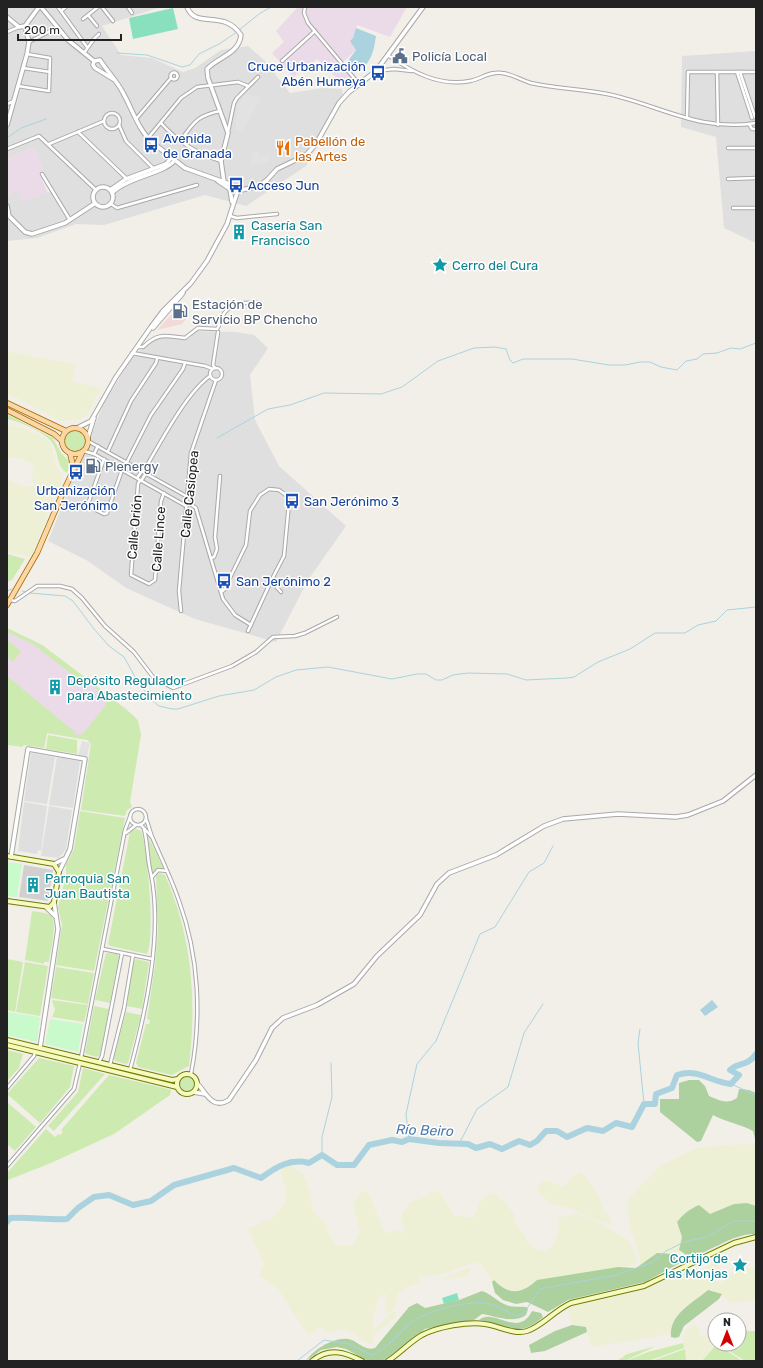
<svg xmlns="http://www.w3.org/2000/svg" width="763" height="1368" viewBox="0 0 763 1368" font-family="Rubik,sans-serif">
  <style>
    .residential { fill: #e0dfdf }
    .commercial { fill: #f2dad9 }
    .industrial { fill: #ebdbe8 }
    .religious { fill: #d0d0d0 }
    .farmland { fill: #eef0d5 }
    .grass { fill: #cdebb0 }
    .forest { fill: #add19e }
    .park { fill: #c8facc }
    .pitch { fill: #88e0be }
    .parking { fill: #e2e2e2 }
    .water { fill: #aad3df }
    .lines { fill: none; stroke-linecap: round; stroke-linejoin: round }
    .stream { stroke: #aad3df; stroke-width: 1 }
    .river { stroke: #aad3df; stroke-width: 6 }
    .minor-casing { stroke: #a9a9a9; stroke-width: 4.5 }
    .tertiary-casing { stroke: #a9a9a9; stroke-width: 5.5 }
    .secondary-casing { stroke: #707d05; stroke-width: 6 }
    .primary-casing { stroke: #a06b00; stroke-width: 6 }
    .minor { stroke: #fff; stroke-width: 2.5 }
    .tertiary { stroke: #fff; stroke-width: 3.5 }
    .secondary { stroke: #f7fabf; stroke-width: 4 }
    .primary { stroke: #fcd6a4; stroke-width: 4.5 }
    .labels { text-anchor: middle; stroke-width: 3; stroke-linejoin: round; paint-order: stroke }
    .service-label { font-size: 13px; fill: #4e5e75; stroke: #fff; text-anchor: start }
    .transit-label { font-size: 13px; fill: #164399; stroke: #fff; text-anchor: start }
    .food-label { font-size: 13px; fill: #c56008; stroke: #fff; text-anchor: start }
    .culture-label { font-size: 13px; fill: #0d838f; stroke: #fff; text-anchor: start }
    .street-label { font-size: 13px; fill: #222; stroke: #fff }
    .water-label { font-size: 14px; font-style: italic; fill: #4a7aab; stroke: #fff }
  </style>
  <rect width="100%" height="100%" fill="#f2efe9"/>
  <g class="residential">
    <path d="M 7,7 L 161,7 L 102,26 L 121,55 L 152,58 L 183,72 L 195,68 L 221,50 L 248,46 L 264,60 L 290,93 L 323,88 L 342,89 L 343,98 L 306,166 L 246,206 L 205,195 L 104,225 L 76,224 L 37,238 L 7,241 L 7,197 L 17,190 L 23,201 L 50,192 L 40,175 L 44,173 L 34,147 L 7,159 L 8,110 L 7,110 Z"/>
    <path d="M 756,51 L 756,243 L 724,228 L 716,137 L 681,127 L 682,56 Z"/>
    <path d="M 195,331 L 236,332 L 254,335 L 268,348 L 250,375 L 255,420 L 279,466 L 346,526 L 308,580 L 276,642 L 195,619 L 126,588 L 88,561 L 48,541 L 104,403 L 135,353 L 145,348 L 155,339 L 160,337 L 189,339 Z"/>
    <path d="M 31,753 L 55,757 L 47,804 L 24,801 Z"/>
    <path d="M 57,757 L 80,761 L 73,808 L 49,805 Z"/>
    <path d="M 24,802 L 47,806 L 41,851 L 38,850 L 37,854 L 18,851 Z"/>
    <path d="M 49,806 L 72,810 L 66,849 L 59,858 L 41,856 Z"/>
  </g>
  <g class="commercial">
    <path d="M 183,302 L 187,305 L 187,318 L 182,324 L 157,330 Z"/>
    <path d="M 92,456 L 99,459 L 100,461 L 95,475 L 86,472 Z"/>
  </g>
  <g class="industrial">
    <path d="M 298,7 L 407,7 L 390,37 L 357,25 L 353,38 L 356,50 L 343,62 L 358,79 L 347,88 L 317,59 L 293,77 L 272,53 L 284,42 L 276,31 Z"/>
    <path d="M 34,147 L 44,173 L 40,175 L 48,193 L 23,201 L 17,191 L 7,197 L 7,159 Z"/>
    <path d="M 7,628 L 42,645 L 126,709 L 138,721 L 141,735 L 88,765 L 91,744 L 88,740 L 47,733 L 44,748 L 7,732 Z"/>
  </g>
  <path class="religious" d="M 24,865 L 53,870 L 48,901 L 19,897 Z"/>
  <g class="farmland">
    <path d="M 8,352 L 76,364 L 72,382 L 93,386 L 101,391 L 96,396 L 90,410 L 85,417 L 80,419 L 61,421 L 7,393 Z"/>
    <path d="M 7,424 L 23,428 L 47,439 L 51,444 L 57,468 L 63,476 L 59,490 L 53,492 L 33,482 L 31,478 L 35,470 L 32,463 L 15,457 L 7,457 Z"/>
    <path d="M 7,479 L 24,487 L 32,486 L 51,495 L 54,499 L 31,557 L 7,551 Z"/>
    <path d="M 741,1144 L 756,1145 L 756,1206 L 747,1203 L 710,1214 L 682,1237 L 679,1250 L 674,1254 L 657,1253 L 640,1265 L 640,1256 L 630,1228 L 627,1208 L 630,1198 L 635,1192 L 661,1166 L 697,1148 Z"/>
    <path d="M 290,1164 L 304,1176 L 310,1192 L 313,1211 L 326,1223 L 330,1236 L 336,1245 L 353,1245 L 360,1231 L 355,1213 L 354,1202 L 362,1190 L 369,1193 L 385,1234 L 392,1230 L 405,1233 L 401,1214 L 410,1202 L 424,1198 L 429,1193 L 439,1192 L 454,1215 L 473,1218 L 480,1202 L 486,1196 L 492,1193 L 496,1194 L 499,1199 L 505,1201 L 515,1216 L 514,1221 L 524,1234 L 528,1243 L 537,1250 L 544,1251 L 553,1245 L 558,1233 L 559,1218 L 577,1213 L 601,1224 L 628,1240 L 637,1257 L 635,1265 L 537,1280 L 528,1289 L 509,1292 L 501,1288 L 494,1280 L 492,1282 L 482,1265 L 475,1262 L 440,1275 L 418,1276 L 420,1282 L 403,1289 L 398,1294 L 394,1309 L 385,1315 L 386,1293 L 377,1299 L 377,1306 L 373,1316 L 373,1331 L 391,1313 L 396,1311 L 395,1317 L 374,1336 L 373,1332 L 373,1343 L 370,1344 L 361,1340 L 353,1333 L 343,1329 L 326,1333 L 322,1327 L 308,1335 L 278,1289 L 259,1276 L 264,1263 L 248,1229 L 264,1221 L 270,1221 L 285,1203 L 286,1190 L 280,1170 Z"/>
    <path d="M 580,1172 L 586,1177 L 598,1194 L 602,1207 L 611,1220 L 612,1225 L 595,1220 L 570,1208 L 550,1204 L 539,1192 L 537,1189 L 542,1182 L 547,1180 L 563,1187 L 575,1174 Z"/>
    <path d="M 714,1263 L 720,1268 L 713,1274 L 713,1280 L 720,1283 L 728,1277 L 732,1272 L 756,1267 L 756,1300 L 731,1303 L 721,1294 L 708,1290 L 692,1304 L 683,1308 L 675,1320 L 670,1334 L 591,1347 L 586,1327 L 572,1325 L 567,1308 L 575,1305 L 645,1289 L 694,1266 L 697,1272 Z"/>
    <path d="M 471,1267 L 469,1274 L 460,1278 L 440,1279 Z"/>
    <path d="M 692,1325 L 698,1326 L 700,1336 L 715,1334 L 715,1344 L 717,1344 L 702,1361 L 686,1361 L 683,1337 L 685,1331 Z"/>
    <path d="M 332,1355 L 342,1355 L 356,1361 L 320,1361 L 324,1358 Z"/>
  </g>
  <g class="grass">
    <path d="M 7,414 L 53,438 L 61,453 L 69,461 L 69,469 L 67,473 C 57,467 59,456 54,446 C 50,434 19,421 7,419 Z"/>
    <circle cx="75" cy="441" r="10"/>
    <path d="M 7,554 L 25,559 L 12,580 L 7,582 Z"/>
    <path d="M 7,628 L 42,645 L 86,678 L 82,682 L 33,644 L 7,632 Z"/>
    <path d="M 7,640 L 21,651 L 13,662 L 7,656 Z"/>
    <path d="M 7,676 L 76,733 L 74,735 L 83,734 L 105,706 L 106,700 L 88,679 L 134,716 L 138,721 L 141,735 L 130,802 L 132,807 L 127,810 L 125,816 L 81,810 L 91,744 L 88,740 L 47,733 L 44,748 L 23,745 L 23,747 L 7,745 Z"/>
    <path d="M 48,735 L 77,740 L 77,754 L 46,749 Z"/>
    <path d="M 80,811 L 125,818 L 94,971 L 56,965 L 62,925 L 58,907 L 66,876 L 66,865 L 74,849 Z"/>
    <path d="M 136,829 L 141,831 C 148,848 155,939 147,954 L 110,946 L 108,944 L 130,832 Z"/>
    <path d="M 148,836 L 164,869 L 157,869 L 152,874 Z"/>
    <path d="M 160,873 L 165,875 C 192,936 197,1000 189,1066 L 172,1075 L 138,1067 L 136,1063 L 146,1024 L 149,1024 L 150,1020 L 147,1019 L 155,966 L 158,930 L 156,875 Z"/>
    <path d="M 32,911 C 37,912 47,912 51,916 C 58,923 50,952 49,962 L 44,962 L 44,964 L 25,960 Z"/>
    <path d="M 106,953 L 117,954 L 119,957 L 110,1003 L 95,1000 Z"/>
    <path d="M 7,959 L 23,962 L 15,1012 L 7,1010 Z"/>
    <path d="M 136,959 L 149,962 L 142,1009 L 127,1006 L 133,962 Z"/>
    <path d="M 25,962 L 48,966 L 40,1016 L 16,1012 Z"/>
    <path d="M 56,967 L 94,973 L 88,1004 L 51,998 Z"/>
    <path d="M 52,1000 L 88,1005 L 84,1022 L 52,1017 L 55,1010 Z"/>
    <path d="M 94,1006 L 109,1009 L 100,1055 L 97,1057 L 86,1054 L 85,1052 Z"/>
    <path d="M 126,1012 L 141,1015 L 128,1063 L 126,1064 L 115,1061 L 114,1058 Z"/>
    <path d="M 7,1050 L 23,1054 L 19,1068 L 7,1081 Z"/>
    <path d="M 39,1058 L 74,1066 L 70,1087 L 40,1123 L 7,1094 Z"/>
    <path d="M 83,1068 L 105,1074 L 54,1131 L 48,1126 L 78,1092 Z"/>
    <path d="M 109,1075 L 168,1089 L 171,1090 L 170,1095 L 114,1134 L 51,1163 L 8,1180 L 7,1173 L 46,1129 L 55,1137 L 58,1134 L 60,1135 L 63,1132 L 61,1130 Z"/>
    <circle cx="187" cy="1084" r="7"/>
    <path d="M 7,1102 L 36,1127 L 15,1151 L 7,1144 Z"/>
    <path d="M 739,1331 L 756,1331 L 756,1361 L 745,1361 L 719,1344 L 739,1344 Z"/>
    <path d="M 683,1343 L 684,1348 L 648,1361 L 626,1361 L 648,1352 Z"/>
    <path d="M 717,1344 L 742,1361 L 702,1361 Z"/>
    <path d="M 656,1346 L 625,1361 L 617,1361 L 627,1354 Z"/>
    <path d="M 685,1349 L 686,1361 L 652,1361 Z"/>
  </g>
  <g class="forest">
    <path d="M 689,1080 L 699,1080 L 705,1086 L 709,1096 C 719,1100 727,1105 737,1098 L 739,1089 L 749,1090 L 756,1093 L 756,1142 L 753,1131 C 740,1124 726,1122 713,1115 L 701,1141 L 697,1142 L 660,1112 L 660,1099 L 679,1099 L 679,1083 Z"/>
    <path d="M 747,1203 L 756,1206 L 756,1234 C 733,1233 712,1252 689,1257 L 679,1250 L 682,1237 L 677,1222 C 683,1214 690,1209 699,1205 L 710,1214 L 734,1204 Z"/>
    <path d="M 657,1253 L 674,1254 L 682,1262 L 645,1282 L 568,1300 L 548,1312 L 527,1302 L 516,1304 L 503,1300 L 495,1293 L 492,1282 L 494,1280 C 509,1296 522,1294 537,1280 L 618,1267 L 636,1268 Z"/>
    <path d="M 708,1290 L 722,1294 L 719,1299 L 684,1326 L 679,1337 L 675,1338 L 671,1337 C 669,1314 693,1303 708,1290 Z"/>
    <path d="M 482,1291 C 491,1294 496,1300 504,1304 C 511,1308 519,1306 526,1307 L 528,1309 L 526,1315 C 514,1324 495,1316 482,1314 L 474,1320 L 425,1329 L 383,1361 L 368,1361 L 346,1349 L 337,1347 L 321,1350 L 306,1361 C 313,1349 338,1334 352,1340 C 360,1344 366,1351 375,1348 L 409,1307 L 417,1303 L 425,1308 L 459,1300 Z"/>
    <path d="M 532,1311 L 541,1313 L 543,1317 C 517,1340 508,1324 479,1320 C 494,1307 518,1339 532,1311 Z"/>
    <path d="M 572,1325 L 586,1327 L 587,1332 L 545,1351 L 531,1353 L 529,1345 L 555,1331 Z"/>
  </g>
  <g class="park">
    <path d="M 7,862 L 22,864 L 17,897 L 7,896 Z"/>
    <path d="M 7,1012 L 40,1017 L 37,1042 L 7,1035 Z"/>
    <path d="M 50,1019 L 83,1024 L 78,1052 L 45,1044 Z"/>
  </g>
  <g class="pitch">
    <path d="M 173,8 L 178,29 L 133,39 L 129,18 Z"/>
    <path d="M 457,1293 L 459,1300 L 444,1304 L 442,1298 Z"/>
  </g>
  <g class="parking">
    <path d="M 245,94 L 262,97 L 243,130 L 235,130 L 237,107 Z"/>
    <path d="M 255,151 L 258,152 L 260,156 L 267,154 L 271,160 L 259,165 L 258,161 L 257,163 L 251,165 L 252,152 Z"/>
    <path d="M 82,741 L 90,743 L 87,757 L 78,756 Z"/>
  </g>
  <g class="water">
    <path d="M 356,28 L 376,36 C 374,50 372,60 361,70 L 353,68 L 348,61 L 356,50 L 350,41 L 353,38 Z"/>
    <path d="M 712,1000 L 718,1007 L 705,1016 L 700,1010 Z"/>
  </g>
  <g class="lines">
    <g class="stream">
      <path d="M 239,30 L 259,14 L 271,7"/>
      <path d="M 117,53 L 147,55 L 182,67 L 190,65 L 199,54 L 219,44 L 237,32"/>
      <path d="M 7,138 L 21,128 L 46,119"/>
      <path d="M 217,438 L 268,409 L 290,405 L 324,393 L 381,394 L 402,387 L 438,361 L 474,348 L 495,347 L 506,349 L 510,360 L 513,363 L 523,359 L 572,359 L 609,365 L 625,365 L 640,362 L 650,362 L 661,367 L 677,370 L 686,361 L 697,359 L 703,354 L 717,353 L 731,348 L 740,349 L 756,343"/>
      <path d="M 7,591 L 12,589"/>
      <path d="M 22,591 L 26,592"/>
      <path d="M 29,593 L 65,596 L 73,601 L 94,629 L 109,646 L 124,657 L 139,684 L 152,700 L 159,706 L 172,709 L 178,709 L 219,696 L 254,690 L 276,677 L 296,670 L 328,667 L 392,679 L 417,674 L 426,674 L 436,680 L 442,680 L 453,675 L 468,673 L 507,674 L 526,680 L 567,678 L 574,677 L 598,662 L 630,649 L 655,633 L 685,633 L 698,625 L 716,621 L 727,610 L 756,607"/>
      <path d="M 640,1029 L 638,1043 L 644,1104"/>
      <path d="M 731,1084 L 756,1095"/>
      <path d="M 409,1139 L 406,1114 L 417,1064 L 436,1041 L 480,934 L 495,927 L 529,872 L 544,863 L 553,846"/>
      <path d="M 459,1144 L 477,1109 L 508,1087 L 524,1033 L 543,1004"/>
      <path d="M 322,1155 L 322,1137 L 332,1097 L 331,1063"/>
      <path d="M 297,1361 L 324,1340 L 349,1344 L 372,1355 C 388,1348 397,1335 409,1324 C 424,1311 467,1301 485,1303 C 496,1304 507,1312 517,1316 L 524,1313 L 540,1289 L 616,1275 L 651,1263 L 666,1251 L 684,1242 L 707,1237 L 734,1221 L 756,1221"/>
    </g>
    <path class="river" d="M 7,1222 L 10,1218 C 29,1217 48,1220 67,1219 L 78,1208 L 94,1197 L 109,1195 L 133,1205 L 151,1201 L 174,1185 L 234,1168 L 261,1178 C 276,1167 290,1158 309,1163 L 322,1155 L 337,1165 L 354,1165 L 369,1145 L 392,1140 L 402,1142 L 409,1139 L 439,1143 L 468,1144 L 476,1148 L 490,1144 L 502,1149 L 519,1141 L 530,1145 L 537,1141 L 546,1131 L 557,1131 L 567,1137 L 587,1128 L 603,1131 L 616,1123 L 632,1127 L 644,1104 L 655,1104 L 656,1094 L 672,1088 L 677,1075 C 699,1068 710,1082 731,1084 L 739,1075 L 730,1070 C 739,1061 746,1068 756,1054"/>
    <g class="minor-casing">
      <g id="minor">
        <path d="M 58,7 L 87,47"/>
        <path d="M 102,7 L 113,21"/>
        <path d="M 128,7 L 132,13"/>
        <path d="M 305,7 L 304,13 L 308,23 L 359,84"/>
        <path d="M 61,11 L 66,7"/>
        <path d="M 88,15 L 97,26"/>
        <path d="M 83,19 L 98,7"/>
        <path d="M 7,32 L 19,27"/>
        <path d="M 29,42 L 58,27"/>
        <path d="M 84,53 L 94,39 L 99,34"/>
        <path d="M 389,56 C 413,72 439,87 470,81 C 481,79 490,71 502,73 C 512,74 521,80 531,83 C 557,89 585,89 612,95 C 663,107 701,132 756,123"/>
        <path d="M 282,61 L 315,31"/>
        <path d="M 23,68 L 50,72"/>
        <path d="M 376,71 L 394,69 L 412,71"/>
        <path d="M 717,72 L 718,125"/>
        <path d="M 737,72 L 752,118"/>
        <path d="M 740,72 L 755,117"/>
        <circle cx="174" cy="76" r="3.5"/>
        <path d="M 18,86 L 49,91 L 50,58 L 27,54"/>
        <path d="M 7,104 L 14,101"/>
        <circle cx="112" cy="121" r="8"/>
        <path d="M 687,118 L 688,72 L 756,72"/>
        <path d="M 136,119 L 171,78"/>
        <path d="M 161,123 C 178,142 196,153 221,161"/>
        <path d="M 749,124 L 752,129 L 756,129"/>
        <path d="M 119,125 L 126,141 L 154,169"/>
        <path d="M 78,132 L 127,179"/>
        <path d="M 228,132 L 234,103 L 237,98 L 258,77"/>
        <path d="M 148,138 L 181,98 L 197,87 L 238,82 L 248,86"/>
        <path d="M 180,141 C 194,123 196,116 220,111"/>
        <path d="M 49,144 L 104,121"/>
        <path d="M 728,148 L 756,148"/>
        <path d="M 7,149 L 39,136 L 96,190"/>
        <path d="M 42,174 L 70,220"/>
        <path d="M 728,179 L 756,178"/>
        <path d="M 111,204 L 117,208 L 197,185"/>
        <path d="M 733,208 L 756,208"/>
        <path d="M 230,216 L 237,218 L 277,214"/>
        <path d="M 137,347 L 143,347 C 159,332 165,336 185,338 L 198,328 L 217,329 C 220,325 220,321 222,317 C 229,302 245,302 260,303"/>
        <path d="M 132,353 L 205,366 L 213,369"/>
        <circle cx="216" cy="374" r="6"/>
        <path d="M 215,368 L 213,365 L 218,332"/>
        <path d="M 88,441 L 186,496"/>
        <path d="M 84,451 L 94,454 L 186,506"/>
        <path d="M 108,451 L 131,401 L 156,363 L 157,359"/>
        <path d="M 94,454 L 98,446"/>
        <path d="M 104,459 L 88,504 L 90,507 L 104,514 L 107,513 L 122,470"/>
        <path d="M 127,462 L 151,415 L 183,369 L 185,363"/>
        <path d="M 143,472 C 160,444 185,394 210,376"/>
        <path d="M 137,478 L 142,471"/>
        <path d="M 140,480 L 138,484 L 131,575 L 149,584 L 155,580 L 161,501 L 164,493"/>
        <path d="M 141,481 L 146,473"/>
        <path d="M 186,501 L 196,508 L 197,512 L 223,599 L 235,615 L 251,625"/>
        <path d="M 211,558 L 214,557 L 217,549 L 215,537 L 220,476"/>
        <path d="M 271,581 L 281,592"/>
        <path d="M 221,592 L 224,590 L 246,545 L 250,511 L 260,495 L 269,489 L 279,490 L 287,496 L 289,503 L 284,556 L 271,581 L 248,631"/>
        <path d="M 10,600 L 15,601 L 37,586 L 60,586 L 72,589 L 82,598 L 105,626 L 134,652 L 153,677 L 173,688 L 232,666 L 256,652 L 273,637 L 295,636 L 305,633 L 337,617"/>
        <path d="M 181,611 L 179,591 L 191,453 L 216,380"/>
        <circle cx="138" cy="817" r="8"/>
        <path d="M 146,819 C 149,826 150,833 153,839 C 162,860 172,880 179,901 C 199,956 202,1017 191,1074"/>
        <path d="M 141,825 L 151,836"/>
        <path d="M 126,833 L 136,825"/>
        <path d="M 152,877 L 158,870 L 167,871"/>
        <path d="M 103,949 L 152,959"/>
        <path d="M 81,1058 L 125,830 L 130,817"/>
        <path d="M 99,1062 L 102,1056 L 122,953"/>
        <path d="M 110,1065 L 124,1009 L 133,955"/>
        <path d="M 130,1070 C 146,1011 163,934 151,874 C 147,859 148,844 144,829"/>
        <path d="M 7,1088 L 34,1056 L 35,1052"/>
        <path d="M 7,1166 L 74,1089 L 80,1063"/>
      </g>
    </g>
    <g class="tertiary-casing">
      <g id="tertiary">
        <path d="M 41,7 L 68,40 L 94,61"/>
        <path d="M 187,7 C 196,30 223,8 241,35 C 239,54 218,57 207,69 L 208,78 L 228,133 L 221,161 L 224,182"/>
        <path d="M 7,17 L 19,27 L 25,26 L 39,7"/>
        <path d="M 94,61 L 100,60 C 107,71 116,80 122,91 C 132,108 138,130 153,143 L 185,168 L 238,187"/>
        <path d="M 94,61 L 93,65 L 95,68 L 113,79"/>
        <path d="M 7,125 L 27,54 L 29,42 L 25,26"/>
        <path d="M 218,181 L 230,189"/>
        <path d="M 232,186 L 230,189 L 232,202"/>
        <circle cx="103" cy="197" r="10"/>
        <path d="M 110,190 L 126,179 L 166,164 L 171,158"/>
        <path d="M 237,191 L 259,186 L 267,180 L 277,169 L 306,155 L 316,144 L 339,103 L 349,92 L 376,71 L 423,7"/>
        <path d="M 112,193 C 128,177 165,173 174,161"/>
        <path d="M 7,206 L 9,216 L 25,232 L 32,234 L 65,223 L 94,204"/>
        <path d="M 153,328 L 183,293"/>
        <path d="M 77,428 L 91,421 L 116,377 L 151,327 L 163,311 L 191,283 L 207,261 L 227,224 L 238,190 L 237,186"/>
        <path d="M 88,437 L 94,418"/>
        <path d="M 11,857 L 28,749 L 85,759 L 70,849 L 59,872"/>
        <path d="M 54,864 L 64,859"/>
        <path d="M 46,907 L 55,916"/>
        <path d="M 40,1048 L 58,929 L 54,902"/>
        <path d="M 197,1083 C 207,1094 212,1110 229,1100 L 256,1060 L 272,1028 L 283,1018 L 317,1005 L 354,984 L 377,956 L 420,915 L 437,884 L 449,873 L 496,855 L 544,826 L 563,819 L 618,814 L 676,817 L 688,815 L 723,801 L 756,775"/>
        <path d="M 193,1092 L 205,1094"/>
      </g>
    </g>
    <g class="secondary-casing">
      <g id="secondary">
        <path d="M 7,856 L 54,864 L 59,872 L 54,902 L 50,907 L 7,901"/>
        <path d="M 7,1040 L 172,1080 L 178,1079"/>
        <path d="M 7,1045 L 177,1087"/>
        <circle cx="187" cy="1084" r="10"/>
        <path d="M 312,1361 C 329,1347 345,1352 362,1361"/>
        <path d="M 388,1361 C 400,1353 410,1342 422,1335 C 437,1327 469,1321 485,1324 C 499,1326 514,1335 527,1331 C 541,1327 555,1310 571,1303 L 644,1286 L 734,1243 L 756,1237"/>
      </g>
    </g>
    <g class="primary-casing">
      <g id="primary">
        <path d="M 7,403 L 66,431"/>
        <path d="M 7,410 L 54,434 L 62,441"/>
        <circle cx="75" cy="441" r="13"/>
        <path d="M 70,453 L 73,466 L 72,472"/>
        <path d="M 7,605 L 37,553 L 64,490 L 82,453"/>
      </g>
    </g>
    <use href="#minor" class="minor"/>
    <use href="#tertiary" class="tertiary"/>
    <use href="#secondary" class="secondary"/>
    <use href="#primary" class="primary"/>
  </g>
  <defs>
    <g id="civic-bare" transform="scale(1.2)"><path d="M-.6-6.5H3V-4.5H.6V-3L4-1V1h2V6H-6V1h2V-1L-.6-3ZM-1.2 2.5V6h2.4V2.5Z" fill="#5c6f8a" stroke="#fff" stroke-width="2.5" paint-order="stroke"/></g>
    <g id="bus-bare" transform="scale(1.2)"><path d="M-5-6H5V4H4V6H2V4H-2V6H-4V4H-5ZM-3.5-4V0h7V-4ZM-3.5 1.2v1.5H-2V1.2ZM2 1.2v1.5H3.5V1.2Z" fill="#1a4fb4" stroke="#fff" stroke-width="2.5" paint-order="stroke"/></g>
    <g id="restaurant-bare" transform="scale(1.2)"><path d="M-5-6h1v4h1v-4h1v4h1v-4h1v5L-1.5 .5V6h-2V.5L-5-1ZM5-6V6H3V1.5H1.5Q1.5-4 5-6Z" fill="#e8710a" stroke="#fff" stroke-width="2.5" paint-order="stroke"/></g>
    <g id="building-bare" transform="scale(1.2)"><path d="M-4-6H4V6H1V3H-1V6H-4ZM-2.5-4.3h1.7v1.8h-1.7ZM.8-4.3h1.7v1.8H.8ZM-2.5-1h1.7V.8h-1.7ZM.8-1h1.7V.8H.8Z" fill="#0f9aa8" stroke="#fff" stroke-width="2.5" paint-order="stroke"/></g>
    <g id="sight-bare" transform="scale(1.2)"><path d="M0-6L1.8-2.2L6-1.7L2.9 1.2L3.7 5.4L0 3.3L-3.7 5.4L-2.9 1.2L-6-1.7L-1.8-2.2Z" fill="#0f9aa8" stroke="#fff" stroke-width="2.5" paint-order="stroke"/></g>
    <g id="fuel-bare" transform="scale(1.2)"><path d="M-5.5-6h7V0h2V4h1.3V-2.5L3-4.5l.8-.8L6-3V5H2.5V1h-1V6h-7ZM-4.2-4.7v3.2H.2V-4.7Z" fill="#5c6f8a" stroke="#fff" stroke-width="2.5" paint-order="stroke"/></g>
  </defs>
  <g fill-rule="evenodd">
    <use href="#civic-bare" x="400" y="56"/>
    <use href="#bus-bare" x="378" y="73"/>
    <use href="#bus-bare" x="151" y="145"/>
    <use href="#restaurant-bare" x="283" y="148"/>
    <use href="#bus-bare" x="236" y="185"/>
    <use href="#building-bare" x="239" y="232"/>
    <use href="#sight-bare" x="440" y="265"/>
    <use href="#fuel-bare" x="180" y="311"/>
    <use href="#fuel-bare" x="93" y="466"/>
    <use href="#bus-bare" x="76" y="472"/>
    <use href="#bus-bare" x="292" y="501"/>
    <use href="#bus-bare" x="224" y="581"/>
    <use href="#building-bare" x="55" y="687"/>
    <use href="#building-bare" x="33" y="885"/>
    <use href="#sight-bare" x="740" y="1265"/>
  </g>
  <g class="labels">
    <g class="service-label">
      <text x="412" y="61">Policía Local</text>
      <text x="192" y="309">Estación de<tspan x="192" dy="15">Servicio BP Chencho</tspan></text>
      <text x="105" y="471">Plenergy</text>
    </g>
    <g class="transit-label">
      <text x="366" y="71" text-anchor="end">Cruce Urbanización<tspan x="366" dy="15">Abén Humeya</tspan></text>
      <text x="163" y="143">Avenida<tspan x="163" dy="15">de Granada</tspan></text>
      <text x="248" y="190">Acceso Jun</text>
      <text x="76" y="495" text-anchor="middle">Urbanización<tspan x="76" dy="15">San Jerónimo</tspan></text>
      <text x="304" y="506">San Jerónimo 3</text>
      <text x="236" y="586">San Jerónimo 2</text>
    </g>
    <g class="food-label">
      <text x="295" y="146">Pabellón de<tspan x="295" dy="15">las Artes</tspan></text>
    </g>
    <g class="culture-label">
      <text x="251" y="230">Casería San<tspan x="251" dy="15">Francisco</tspan></text>
      <text x="452" y="270">Cerro del Cura</text>
      <text x="67" y="685">Depósito Regulador<tspan x="67" dy="15">para Abastecimiento</tspan></text>
      <text x="45" y="883">Parroquia San<tspan x="45" dy="15">Juan Bautista</tspan></text>
      <text x="728" y="1263" text-anchor="end">Cortijo de<tspan x="728" dy="15">las Monjas</tspan></text>
    </g>
    <g class="street-label">
      <text transform="translate(189 494) rotate(-84)" y="5">Calle Casiopea</text>
      <text transform="translate(134 527) rotate(-85)" y="5">Calle Orión</text>
      <text transform="translate(158 539) rotate(-86)" y="5">Calle Lince</text>
    </g>
    <g class="water-label">
      <text transform="translate(425 1130) rotate(2)" y="5">Río Beiro</text>
    </g>
  </g>
  <rect width="763" height="1368" fill="none" stroke="#222222" stroke-width="16"/>
  <g transform="translate(727 1332)"><circle r="19" fill="#ffffff" stroke="#a7a7a7"/>
  <path d="M0-3L7 15L0 10L-7 15Z" fill="#d40000"/>
  <text y="-6" font-size="11" font-weight="bold" text-anchor="middle" fill="#222222">N</text>
  </g>
  <path d="M18 34v6h103v-6" fill="none" stroke="#222222" stroke-width="2"/>
  <text x="24" y="34" font-size="12" fill="#222222" stroke="#ffffff" stroke-width="3" paint-order="stroke">200 m</text>
</svg>
